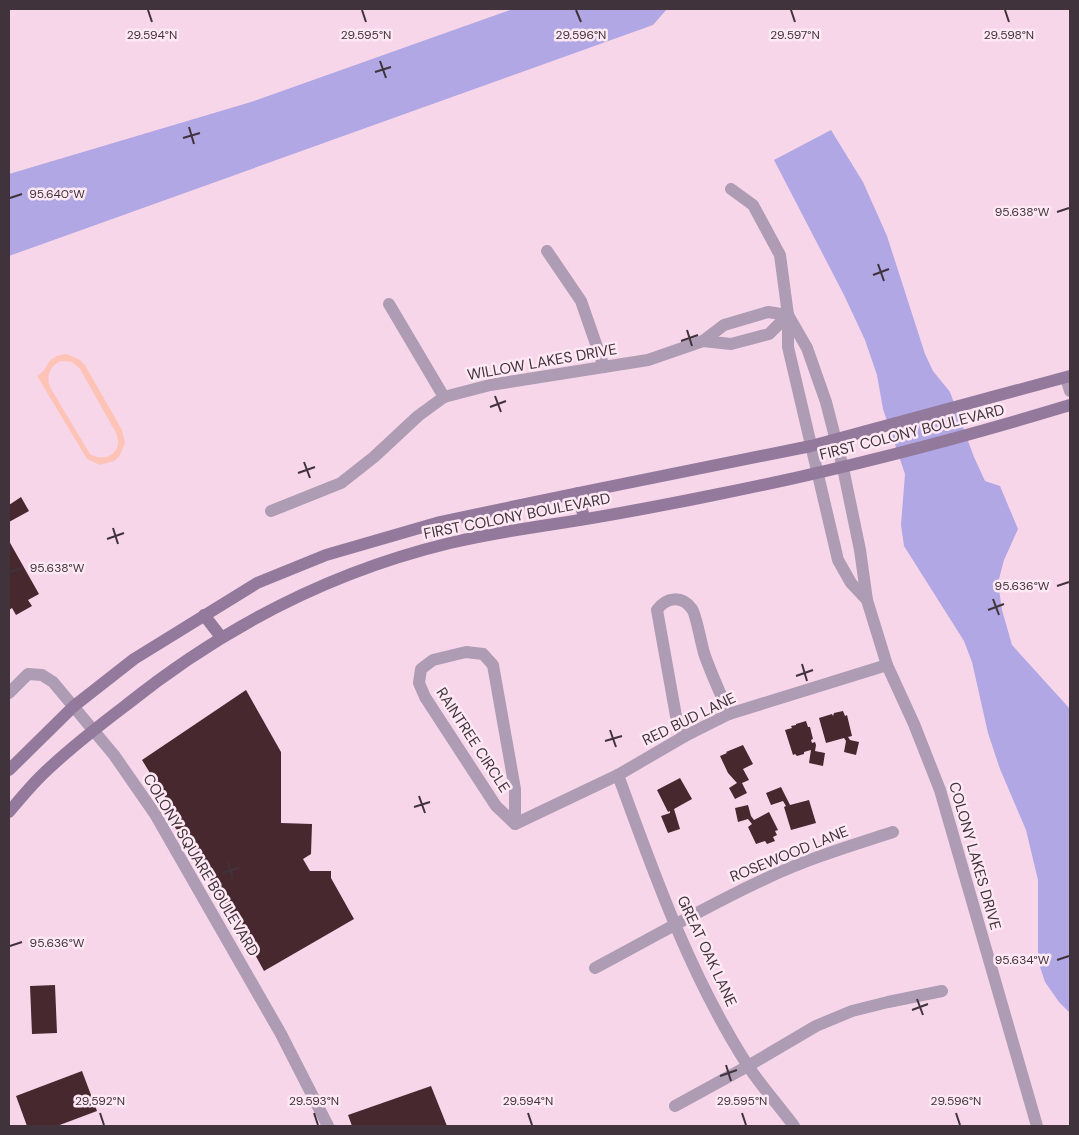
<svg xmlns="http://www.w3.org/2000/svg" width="1079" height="1135" viewBox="0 0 1079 1135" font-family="'DM Sans',sans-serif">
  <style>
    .green { fill: #fec3b7; fill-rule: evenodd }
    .water { fill: #b0a7e4 }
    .building { fill: #46282e }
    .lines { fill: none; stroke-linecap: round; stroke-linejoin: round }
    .street { stroke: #ad9cb4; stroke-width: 12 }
    .secondary { stroke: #937a9d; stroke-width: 12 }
    .ticks { fill: none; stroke: #40333b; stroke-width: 2 }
    .labels { text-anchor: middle; stroke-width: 5; stroke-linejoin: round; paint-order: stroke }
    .street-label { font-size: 15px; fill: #40333b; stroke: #fde8f4 }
    .ticks-label { font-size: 12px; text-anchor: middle; fill: #40333b; stroke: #fde8f4; stroke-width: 5; stroke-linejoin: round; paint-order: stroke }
  </style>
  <rect width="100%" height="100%" fill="#f8d6ea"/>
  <path class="green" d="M 67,354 L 80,360 L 85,365 L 122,430 L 125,443 L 119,457 L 114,461 L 100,465 L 87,459 L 37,376 C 51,368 44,356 67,354 ZM 61,361 L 72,362 L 80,369 L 116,433 C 124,451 107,464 90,454 L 50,387 C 46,375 50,366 61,361 Z"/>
  <g class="water">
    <path d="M 513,9 L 667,9 L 653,25 L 9,256 L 9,174 L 251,102 Z"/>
    <path d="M 831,130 L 863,182 L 887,236 L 925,354 L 933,371 L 950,392 L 974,457 L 985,481 L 1000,486 L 1018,529 L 1004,560 L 998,583 L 1002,610 L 1012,645 L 1070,709 L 1070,1013 L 1059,1002 L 1045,982 L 1038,961 L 1038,880 L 1026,830 L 1000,769 L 988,733 L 972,662 L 964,641 L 904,546 L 901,525 L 905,474 L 883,409 L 877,375 L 865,340 L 844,295 L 774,160 Z"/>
  </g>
  <g class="building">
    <path d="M 21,497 L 29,511 L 9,522 L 9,505 Z"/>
    <path d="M 9,541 L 39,594 L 28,600 L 32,606 L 16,615 L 12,608 L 9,610 Z"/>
    <path d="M 246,690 L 281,752 L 281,823 L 312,824 L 311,854 L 303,859 L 310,871 L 331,871 L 331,878 L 354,919 L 264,971 L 252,949 L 248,951 L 240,940 L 235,926 L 237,924 L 196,857 L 198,855 L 187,836 L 183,837 L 173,825 L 167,809 L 171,807 L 142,760 Z"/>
    <path d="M 843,711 L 845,716 L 847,715 L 852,736 L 848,737 L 850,740 L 859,742 L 856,755 L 844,752 L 846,741 L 844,738 L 826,743 L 819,718 L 832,714 L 833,716 L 834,713 Z"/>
    <path d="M 806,721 L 808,727 L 810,727 L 813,739 L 811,740 L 812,743 L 815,742 L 816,745 L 815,751 L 825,753 L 823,766 L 809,763 L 811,750 L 804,752 L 804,754 L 797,756 L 795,754 L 793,755 L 785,730 L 792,728 L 791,726 L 796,725 L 796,724 Z"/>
    <path d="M 743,745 L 753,764 L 743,769 L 749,780 L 742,783 L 747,793 L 735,799 L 729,788 L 737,783 L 728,773 L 720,756 L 727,753 L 726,752 Z"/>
    <path d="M 680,778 L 692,799 L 674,809 L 680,829 L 668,833 L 661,816 L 670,813 L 670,811 L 668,812 L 657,790 Z"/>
    <path d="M 781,787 L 790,805 L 809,800 L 816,823 L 791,830 L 784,807 L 786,806 L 783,801 L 771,805 L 766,793 Z"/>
    <path d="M 748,805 L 751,816 L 754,820 L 769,812 L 778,830 L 775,831 L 777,835 L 773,837 L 775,841 L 767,844 L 765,841 L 756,844 L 748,827 L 752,824 L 748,819 L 738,822 L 735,808 Z"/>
    <path d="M 55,985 L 57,1033 L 32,1034 L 30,986 Z"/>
    <path d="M 82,1071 L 97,1111 L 57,1126 L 27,1126 L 16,1096 Z"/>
    <path d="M 431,1086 L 447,1126 L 352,1126 L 348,1115 Z"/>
  </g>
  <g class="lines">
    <g class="street">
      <path d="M 731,189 L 753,205 L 780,255 L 788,315 L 788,347 L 838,560 L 851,583 L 867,600"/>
      <path d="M 547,251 L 581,301 L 604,367"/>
      <path d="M 389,304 L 444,397"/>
      <path d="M 788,315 L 807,348 L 826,402 L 843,468 L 860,550 L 867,600 L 887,665 L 914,724 L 940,790 L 1037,1126"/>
      <path d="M 703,341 L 731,344 L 769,334 L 788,315"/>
      <path d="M 1066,378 L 1070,391"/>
      <path d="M 271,511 L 341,483 L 374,457 L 418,416 L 444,397 L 490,385 L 648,360 L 703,341 L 724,325 L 768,312 L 788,315"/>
      <path d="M 466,652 L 483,654 L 493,665 L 515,789 L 515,824 L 496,806 L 425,697 L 419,683 L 421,669 L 433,660 Z"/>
      <path d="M 9,693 L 28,674 L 42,675 L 53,682 L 114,755 L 155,814 L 281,1034 L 328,1126"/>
      <path d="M 685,736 L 676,716 L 657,610 C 666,597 682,595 692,609 C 696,614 701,643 704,653 C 711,674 721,694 729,714"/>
      <path d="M 618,775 C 654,874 690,976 748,1066 C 762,1087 779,1106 794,1126"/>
      <path d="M 515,824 L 618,775 L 685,736 L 729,714 L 887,665"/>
      <path d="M 595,968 C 652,938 708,905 767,878 C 807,859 850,846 893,832"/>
      <path d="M 675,1106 L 748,1066 L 816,1026 L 852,1011 L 888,1002 L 942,991"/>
    </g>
    <g class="secondary">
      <path d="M 578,493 L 584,518"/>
      <path d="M 204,615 L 221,637"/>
      <path d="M 9,770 L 74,706 L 134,659 L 257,583 L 326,555 L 440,522 L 578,493 L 811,446 L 1070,376"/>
      <path d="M 9,812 C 19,800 29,788 40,777 C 66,751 96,728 125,706 C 222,628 329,572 450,543 C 483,535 515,530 548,525 C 602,517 655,507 709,496 C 831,472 951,441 1070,405"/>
    </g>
  </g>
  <path class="ticks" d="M 148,10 L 152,22M 362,10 L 366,22M 576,10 L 581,22M 791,10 L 795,22M 1005,10 L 1009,22M 380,61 L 386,78M 375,72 L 391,67M 189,127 L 194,144M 183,138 L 200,133M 10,198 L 22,194M 1057,212 L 1069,208M 878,264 L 884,281M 873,275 L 889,269M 687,330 L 692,346M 681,341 L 698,335M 495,396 L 501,412M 490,407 L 506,401M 304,462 L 310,478M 298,473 L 315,467M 113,528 L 118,544M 107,539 L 124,533M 10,572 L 22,568M 1057,586 L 1069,582M 993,599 L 999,615M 988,610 L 1004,604M 802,664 L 807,681M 796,676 L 813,670M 610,730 L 616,747M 605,741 L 622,736M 419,796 L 425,813M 414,807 L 430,802M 228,862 L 233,879M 222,873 L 239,868M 10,946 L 22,942M 1057,960 L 1069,956M 917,999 L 923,1015M 912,1010 L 928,1004M 726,1065 L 731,1081M 720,1076 L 737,1070M 100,1113 L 104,1125M 314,1113 L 318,1125M 528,1113 L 532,1125M 742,1113 L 746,1125M 956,1113 L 960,1125"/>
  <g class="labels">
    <g class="street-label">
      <text transform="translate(542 362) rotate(-10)" y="5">WILLOW LAKES DRIVE</text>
      <text transform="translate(912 432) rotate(-14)" y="5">FIRST COLONY BOULEVARD</text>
      <text transform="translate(517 516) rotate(-11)" y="5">FIRST COLONY BOULEVARD</text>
      <text transform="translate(689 719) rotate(-26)" y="5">RED BUD LANE</text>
      <text transform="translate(473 740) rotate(57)" y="5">RAINTREE CIRCLE</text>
      <text transform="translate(789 854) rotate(-22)" y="5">ROSEWOOD LANE</text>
      <text transform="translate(975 856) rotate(74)" y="5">COLONY LAKES DRIVE</text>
      <text transform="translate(201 865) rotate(59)" y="5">COLONY SQUARE BOULEVARD</text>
      <text transform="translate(707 951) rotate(65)" y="5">GREAT OAK LANE</text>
    </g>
  </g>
  <g class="ticks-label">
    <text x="1009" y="39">29.598°N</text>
    <text x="152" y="39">29.594°N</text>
    <text x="366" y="39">29.595°N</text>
    <text x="581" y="39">29.596°N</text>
    <text x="795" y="39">29.597°N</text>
    <text x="57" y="198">95.640°W</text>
    <text x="1022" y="216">95.638°W</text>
    <text x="57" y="572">95.638°W</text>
    <text x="1022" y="590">95.636°W</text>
    <text x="57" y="947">95.636°W</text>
    <text x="1022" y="964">95.634°W</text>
    <text x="100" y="1105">29.592°N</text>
    <text x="314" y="1105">29.593°N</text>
    <text x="528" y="1105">29.594°N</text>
    <text x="742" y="1105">29.595°N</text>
    <text x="956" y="1105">29.596°N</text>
  </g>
  <rect width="1079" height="1135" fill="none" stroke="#40333b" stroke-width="20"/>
</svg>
